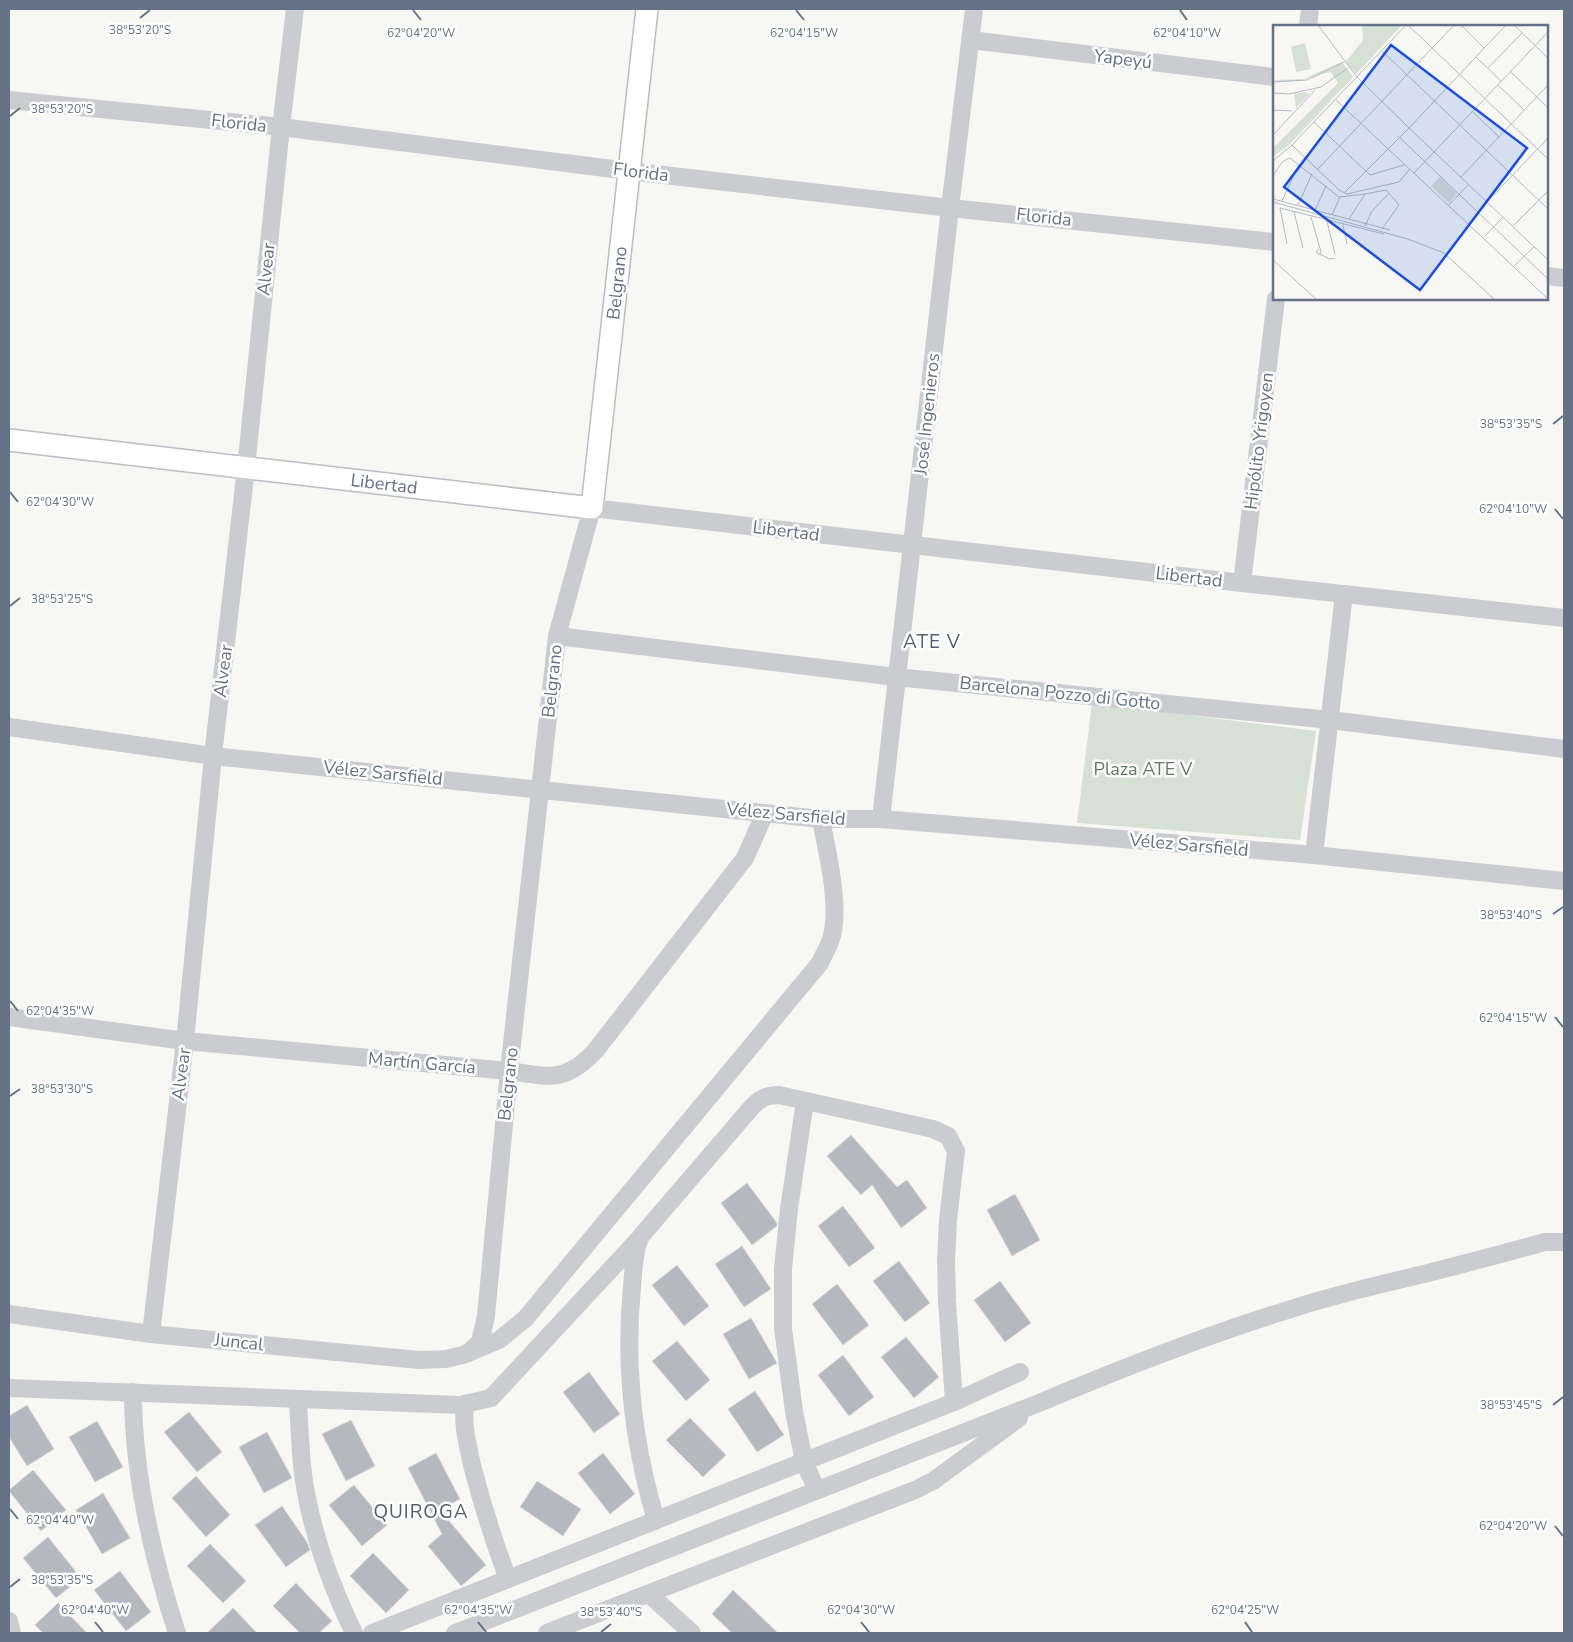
<svg xmlns="http://www.w3.org/2000/svg" width="1573" height="1642" viewBox="0 0 1573 1642" font-family="'Nunito Sans',sans-serif">
  <style>
    .green { fill: #d7e0d5 }
    .building { fill: #b4b9c0; stroke: #d9d9d7 }
    .lines { fill: none; stroke-linecap: round; stroke-linejoin: round }
    .major-casing { stroke: #babdc2; stroke-width: 24 }
    .minor { stroke: #caccd0; stroke-width: 18 }
    .major { stroke: #fff; stroke-width: 21 }
    .ticks { fill: none; stroke: #647187; stroke-width: 2 }
    .labels { text-anchor: middle; stroke-width: 5; stroke-linejoin: round; paint-order: stroke }
    .street-label { font-size: 18px; fill: #647187; stroke: #fff }
    .park-label { font-size: 18px; fill: #607960; stroke: #fff }
    .neighbourhood-label { font-size: 19px; letter-spacing: 1px; fill: #535c6c; stroke: #fff }
    .inset-road { fill: none; stroke: #b3bac2; stroke-width: 1 }
    .view { fill: #1d4ed8; fill-opacity: 0.15; stroke: #1d4ed8; stroke-width: 2.5 }
    .inset-edge { fill: none; stroke: #647187; stroke-width: 2.5 }
    .ticks-label { font-size: 12px; text-anchor: middle; fill: #647187; stroke: #fff; stroke-width: 5; stroke-linejoin: round; paint-order: stroke }
  </style>
  <rect width="100%" height="100%" fill="#f7f8f4"/>
  <path class="green" d="M 1092,703 L 1316,731 L 1300,840 L 1077,823 Z"/>
  <g class="building">
    <path d="M 851,1135 L 897,1187 L 907,1180 L 927,1208 L 901,1228 L 872,1185 L 861,1195 L 827,1156 Z"/>
    <path d="M 747,1183 L 777,1223 L 777,1226 L 752,1245 L 721,1203 Z"/>
    <path d="M 1015,1194 L 1040,1240 L 1012,1256 L 987,1210 Z"/>
    <path d="M 843,1206 L 875,1248 L 849,1267 L 818,1226 Z"/>
    <path d="M 742,1246 L 771,1289 L 744,1307 L 715,1264 Z"/>
    <path d="M 899,1261 L 930,1303 L 905,1322 L 873,1281 Z"/>
    <path d="M 677,1265 L 709,1306 L 684,1326 L 652,1285 Z"/>
    <path d="M 1000,1281 L 1031,1323 L 1005,1342 L 974,1300 Z"/>
    <path d="M 837,1284 L 869,1325 L 843,1345 L 812,1304 Z"/>
    <path d="M 751,1318 L 777,1363 L 749,1379 L 723,1334 Z"/>
    <path d="M 906,1337 L 939,1377 L 914,1398 L 881,1357 Z"/>
    <path d="M 677,1341 L 710,1380 L 686,1401 L 652,1361 Z"/>
    <path d="M 843,1355 L 874,1397 L 849,1416 L 818,1375 Z"/>
    <path d="M 589,1372 L 620,1414 L 594,1433 L 563,1392 Z"/>
    <path d="M 755,1391 L 784,1435 L 757,1452 L 728,1409 Z"/>
    <path d="M 27,1405 L 54,1449 L 27,1466 L 9,1437 L 9,1416 Z"/>
    <path d="M 189,1412 L 222,1452 L 197,1472 L 164,1432 Z"/>
    <path d="M 690,1418 L 726,1455 L 703,1477 L 666,1440 Z"/>
    <path d="M 351,1420 L 375,1466 L 346,1481 L 322,1434 Z"/>
    <path d="M 97,1421 L 123,1467 L 95,1482 L 69,1437 Z"/>
    <path d="M 267,1432 L 292,1478 L 264,1493 L 239,1447 Z"/>
    <path d="M 436,1453 L 460,1499 L 440,1510 L 486,1565 L 461,1586 L 428,1546 L 442,1534 L 408,1468 Z"/>
    <path d="M 603,1453 L 635,1494 L 610,1514 L 578,1473 Z"/>
    <path d="M 33,1470 L 66,1510 L 41,1531 L 9,1491 L 9,1490 Z"/>
    <path d="M 196,1476 L 230,1515 L 206,1537 L 172,1498 Z"/>
    <path d="M 537,1481 L 581,1509 L 563,1536 L 520,1507 Z"/>
    <path d="M 354,1485 L 387,1525 L 362,1546 L 329,1505 Z"/>
    <path d="M 103,1493 L 130,1538 L 102,1554 L 76,1510 Z"/>
    <path d="M 282,1506 L 307,1542 L 310,1550 L 286,1567 L 255,1525 Z"/>
    <path d="M 48,1537 L 81,1578 L 56,1598 L 23,1558 Z"/>
    <path d="M 210,1544 L 246,1581 L 223,1603 L 187,1566 Z"/>
    <path d="M 373,1553 L 409,1590 L 386,1613 L 350,1576 Z"/>
    <path d="M 120,1571 L 151,1612 L 126,1631 L 94,1590 Z"/>
    <path d="M 296,1583 L 332,1621 L 319,1633 L 300,1633 L 273,1606 Z"/>
    <path d="M 733,1590 L 778,1633 L 732,1633 L 712,1614 Z"/>
    <path d="M 58,1603 L 87,1633 L 43,1633 L 35,1625 Z"/>
    <path d="M 233,1608 L 257,1633 L 207,1633 Z"/>
  </g>
  <g class="lines">
    <g class="major-casing">
      <path id="major" d="M 9,440 L 592,508 L 647,9"/>
    </g>
    <g class="minor">
      <path d="M 1308,26 L 1310,9"/>
      <path d="M 971,40 L 1274,77"/>
      <path d="M 9,100 L 281,127 L 629,171 L 950,208 L 1274,242"/>
      <path d="M 1547,276 L 1564,278"/>
      <path d="M 1242,583 L 1276,299"/>
      <path d="M 557,636 L 896,677 L 1330,720 L 1564,749"/>
      <path d="M 9,727 L 213,756 L 821,819 L 881,819 L 1314,855 L 1564,881"/>
      <path d="M 881,819 L 950,208 L 974,9"/>
      <path d="M 1314,855 L 1344,594"/>
      <path d="M 9,1017 L 185,1041 L 509,1071 C 549,1077 566,1083 596,1050 L 745,858 L 765,813"/>
      <path d="M 805,1101 L 789,1209 L 783,1269 L 783,1328 L 794,1411 L 804,1462 L 817,1490"/>
      <path d="M 9,1314 L 151,1334 L 419,1360 L 446,1359 L 463,1355 L 499,1340 L 525,1319 L 820,963 C 823,956 827,949 830,942 C 842,909 827,853 821,819"/>
      <path d="M 151,1334 L 185,1041 L 213,756 L 246,468 L 281,127 L 295,9"/>
      <path d="M 468,1353 L 480,1342 L 486,1316 L 509,1071 L 557,636 L 592,508 L 1242,583 L 1564,618"/>
      <path d="M 9,1388 L 460,1405 L 491,1398 L 638,1240"/>
      <path d="M 133,1392 C 133,1474 152,1556 177,1633"/>
      <path d="M 298,1399 C 299,1421 300,1443 302,1465 C 308,1522 329,1581 354,1633"/>
      <path d="M 465,1404 C 462,1425 468,1445 472,1465 C 482,1504 494,1542 508,1579"/>
      <path d="M 656,1520 C 633,1443 624,1368 632,1287 C 633,1273 634,1259 637,1245 L 641,1236 L 751,1108 C 759,1099 766,1095 779,1095 L 933,1129 L 948,1136 L 956,1151 L 948,1220 L 946,1261 L 947,1301 L 954,1402"/>
      <path d="M 649,1594 L 692,1633"/>
      <path d="M 9,1621 L 12,1633"/>
      <path d="M 372,1633 L 954,1402 L 1020,1372"/>
      <path d="M 455,1633 L 1039,1403 C 1120,1369 1203,1336 1288,1310 C 1333,1295 1378,1285 1424,1274 C 1464,1264 1505,1253 1545,1242 L 1564,1242"/>
      <path d="M 547,1633 L 915,1490 L 933,1481 L 1019,1418"/>
    </g>
    <use href="#major" class="major"/>
  </g>
  <path class="ticks" d="M 413,10 L 421,20M 796,10 L 804,20M 1180,10 L 1187,20M 140,18 L 150,10M 10,116 L 20,108M 1553,424 L 1563,416M 10,492 L 18,502M 1555,509 L 1563,519M 10,606 L 20,598M 1553,914 L 1563,907M 10,1001 L 18,1011M 1555,1017 L 1563,1027M 10,1096 L 20,1089M 1553,1405 L 1563,1397M 10,1509 L 18,1519M 1555,1526 L 1563,1536M 10,1587 L 20,1579M 95,1622 L 103,1632M 478,1622 L 486,1632M 861,1622 L 869,1632M 1245,1622 L 1252,1632M 601,1632 L 611,1624"/>
  <g class="labels">
    <g class="street-label">
      <text transform="translate(1123 59) rotate(7)" y="6">Yapeyú</text>
      <text transform="translate(239 123) rotate(6)" y="6">Florida</text>
      <text transform="translate(641 172) rotate(7)" y="6">Florida</text>
      <text transform="translate(1044 217) rotate(6)" y="6">Florida</text>
      <text transform="translate(266 269) rotate(-84)" y="6">Alvear</text>
      <text transform="translate(617 283) rotate(-84)" y="6">Belgrano</text>
      <text transform="translate(927 414) rotate(-84)" y="6">José Ingenieros</text>
      <text transform="translate(1259 441) rotate(-83)" y="6">Hipólito Yrigoyen</text>
      <text transform="translate(384 484) rotate(7)" y="6">Libertad</text>
      <text transform="translate(786 531) rotate(7)" y="6">Libertad</text>
      <text transform="translate(1189 577) rotate(7)" y="6">Libertad</text>
      <text transform="translate(223 671) rotate(-83)" y="6">Alvear</text>
      <text transform="translate(552 681) rotate(-84)" y="6">Belgrano</text>
      <text transform="translate(1060 693) rotate(6)" y="6">Barcelona Pozzo di Gotto</text>
      <text transform="translate(383 773) rotate(6)" y="6">Vélez Sarsfield</text>
      <text transform="translate(786 814) rotate(5)" y="6">Vélez Sarsfield</text>
      <text transform="translate(1189 845) rotate(5)" y="6">Vélez Sarsfield</text>
      <text transform="translate(422 1063) rotate(5)" y="6">Martín García</text>
      <text transform="translate(181 1074) rotate(-83)" y="6">Alvear</text>
      <text transform="translate(508 1084) rotate(-84)" y="6">Belgrano</text>
      <text transform="translate(239 1342) rotate(6)" y="6">Juncal</text>
    </g>
    <g class="park-label">
      <text x="1143" y="775">Plaza ATE V</text>
    </g>
    <g class="neighbourhood-label">
      <text x="932" y="648">ATE V</text>
      <text x="421" y="1518">QUIROGA</text>
    </g>
  </g>
  <g transform="translate(1273 25)">
    <rect width="275" height="275" fill="#f7f8f4"/>
    <path d="M 89,0 L 129,0 L 83,49 L 73,37 L 90,15 ZM 32,18 L 38,44 L 23,47 L 18,22 ZM 69,37 L 80,52 L 18,118 L 0,132 L 0,123 L 65,58 L 58,47 L 27,55 L 7,57 L 0,55 L 30,54 ZM 34,67 L 36,70 L 23,83 L 21,69 ZM 167,152 L 184,169 L 176,178 L 158,161 Z" fill="#d7e0d5"/>
    <path class="inset-road" d="M 45,0 L 84,52M 135,0 L 275,134M 188,0 L 211,23M 241,0 L 275,33M 109,26 L 275,184M 203,32 L 228,56M 215,43 L 249,8M 237,46 L 275,83M 84,52 L 136,103 L 233,0M 0,57 L 34,55 L 71,37M 225,60 L 251,85M 0,68 L 16,69 L 48,62 L 75,43M 63,75 L 275,274M 0,85 L 19,86M 200,87 L 226,112M 41,97 L 97,150 L 131,140M 0,110 L 42,65M 125,111 L 275,254M 19,120 L 66,165 L 74,169 L 126,157 L 136,145M 0,136 L 19,120 L 133,0M 44,145 L 181,0M 141,148 L 275,7M 0,151 L 9,137 L 17,133 L 66,172 L 93,169M 188,152 L 275,60M 71,168 L 136,103 L 275,235M 0,174 L 117,205M 9,176 L 26,139M 0,177 L 135,214 L 171,228 L 222,275M 214,177 L 275,113M 25,180 L 39,149M 176,180 L 196,159M 42,185 L 53,161M 21,187 L 30,223M 59,190 L 67,172M 38,192 L 48,227 L 46,230 L 43,227 L 45,224M 76,194 L 92,169 L 113,165 L 126,180 L 109,204M 54,196 L 62,229M 70,200 L 74,219M 92,201 L 99,186 L 116,168M 240,201 L 275,166M 211,212 L 230,192M 14,219 L 7,183 L 111,209M 47,229 L 56,234 L 62,233M 0,235 L 44,275M 241,241 L 261,222"/>
    <path class="view" d="M 118,20 L 254,123 L 147,265 L 11,162 Z"/>
    <rect width="275" height="275" class="inset-edge"/>
  </g>
  <g class="ticks-label">
    <text x="140" y="34">38°53'20"S</text>
    <text x="421" y="37">62°04'20"W</text>
    <text x="804" y="37">62°04'15"W</text>
    <text x="1187" y="37">62°04'10"W</text>
    <text x="62" y="113">38°53'20"S</text>
    <text x="1511" y="428">38°53'35"S</text>
    <text x="60" y="506">62°04'30"W</text>
    <text x="1513" y="513">62°04'10"W</text>
    <text x="62" y="603">38°53'25"S</text>
    <text x="1511" y="919">38°53'40"S</text>
    <text x="60" y="1015">62°04'35"W</text>
    <text x="1513" y="1022">62°04'15"W</text>
    <text x="62" y="1093">38°53'30"S</text>
    <text x="1511" y="1409">38°53'45"S</text>
    <text x="60" y="1524">62°04'40"W</text>
    <text x="1513" y="1530">62°04'20"W</text>
    <text x="62" y="1584">38°53'35"S</text>
    <text x="95" y="1614">62°04'40"W</text>
    <text x="478" y="1614">62°04'35"W</text>
    <text x="861" y="1614">62°04'30"W</text>
    <text x="1245" y="1614">62°04'25"W</text>
    <text x="611" y="1616">38°53'40"S</text>
  </g>
  <rect width="1573" height="1642" fill="none" stroke="#647187" stroke-width="20"/>
</svg>
